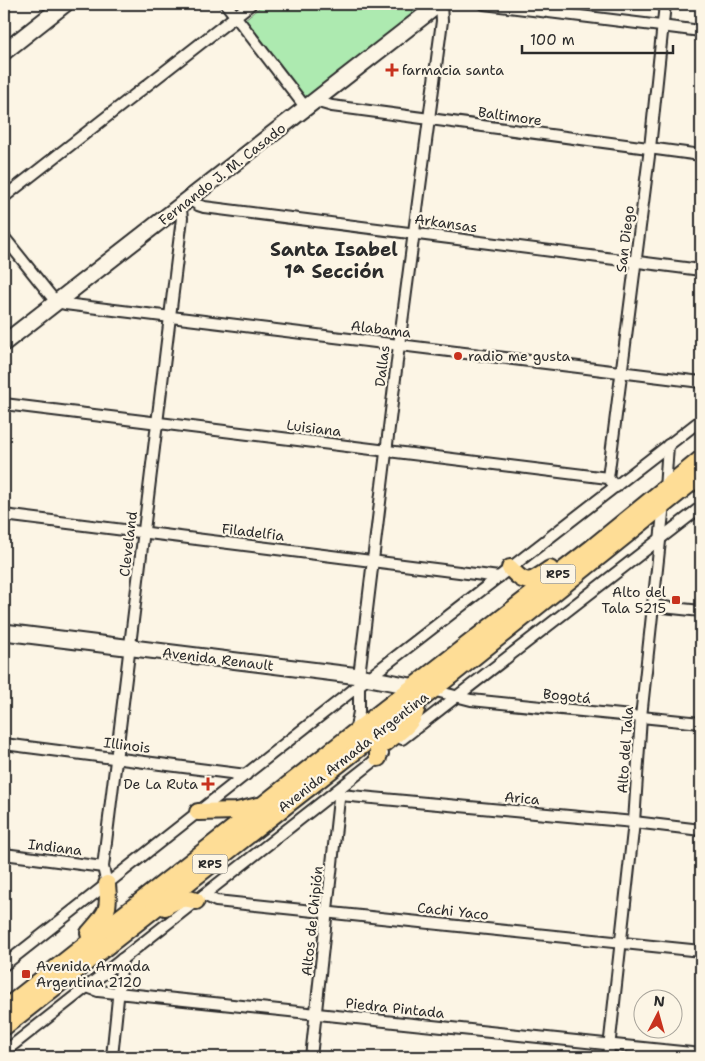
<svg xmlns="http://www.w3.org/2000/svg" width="705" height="1061" viewBox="0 0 705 1061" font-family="'Shantell Sans',sans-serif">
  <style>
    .green { fill: #adeab0; stroke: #6c8a6e }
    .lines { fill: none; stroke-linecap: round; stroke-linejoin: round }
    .street-casing { stroke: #2b2b2b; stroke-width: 14 }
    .secondary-casing { stroke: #2b2b2b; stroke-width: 19 }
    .primary-casing { stroke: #2b2b2b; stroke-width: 20 }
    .street { stroke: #fcf5e5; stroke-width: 10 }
    .secondary { stroke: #fcf5e5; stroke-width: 15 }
    .primary { stroke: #fedd96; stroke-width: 16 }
    .poi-dot { fill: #c8321e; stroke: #fcf5e5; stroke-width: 2 }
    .labels { text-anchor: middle; stroke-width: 4.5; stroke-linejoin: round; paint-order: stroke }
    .shield { fill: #fcf5e5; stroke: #6a6863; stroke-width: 1 }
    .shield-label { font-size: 12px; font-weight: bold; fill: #2b2b2b }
    .poi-label { font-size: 14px; fill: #2b2b2b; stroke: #fcf5e5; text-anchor: start }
    .street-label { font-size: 14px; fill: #2b2b2b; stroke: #fcf5e5 }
    .district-label { font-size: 19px; font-weight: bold; fill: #2b2b2b; stroke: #fcf5e5 }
  </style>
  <rect width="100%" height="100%" fill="#fcf5e5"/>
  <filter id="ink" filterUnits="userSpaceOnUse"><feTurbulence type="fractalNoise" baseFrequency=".02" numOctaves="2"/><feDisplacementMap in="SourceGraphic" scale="10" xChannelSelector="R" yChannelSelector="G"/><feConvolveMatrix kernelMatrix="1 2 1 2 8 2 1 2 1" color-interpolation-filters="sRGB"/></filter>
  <g filter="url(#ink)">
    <path class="green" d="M 264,4 L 434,4 L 307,100 L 245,19 Z"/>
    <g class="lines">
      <g class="street-casing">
        <g id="street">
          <path d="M 226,4 L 306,108"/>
          <path d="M 484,4 L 701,31"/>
          <path d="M 315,101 L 332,106 L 701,155"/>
          <path d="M 4,197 L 251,4"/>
          <path d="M 190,199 L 198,205 L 204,207 L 701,270"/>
          <path d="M 4,237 L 51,296 L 57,302 L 65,304 L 701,382"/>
          <path d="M 4,404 L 608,478 L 616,487"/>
          <path d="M 608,478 L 650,148 L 665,4"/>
          <path d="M 665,489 L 668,445"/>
          <path d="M 4,515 L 499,577"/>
          <path d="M 653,606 L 701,611"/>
          <path d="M 432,690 L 471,700 L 701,723"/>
          <path d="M 355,732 L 359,712 L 359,676 L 399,345 L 442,21 L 441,4"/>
          <path d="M 402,739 L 701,507"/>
          <path d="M 4,744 L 246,775"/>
          <path d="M 340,795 L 634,822 L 701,830"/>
          <path d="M 4,854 L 103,867"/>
          <path d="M 107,884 L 103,867 L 182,218 L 181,210 L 179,207"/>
          <path d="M 204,895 L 216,901 L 701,951"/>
          <path d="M 4,965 L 358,686 L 701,420"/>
          <path d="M 87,987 L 98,991 L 701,1054"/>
          <path d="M 4,1052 L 383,754"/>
          <path d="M 112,1057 L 122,959"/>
          <path d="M 311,1057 L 340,790"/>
          <path d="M 608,1057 L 634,822 L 641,717 L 664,504"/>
        </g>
      </g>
      <g class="secondary-casing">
        <g id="secondary">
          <path d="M 4,52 L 65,4"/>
          <path d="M 4,343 L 439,4"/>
          <path d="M 4,632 L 359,676 L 421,688"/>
        </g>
      </g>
      <g class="primary-casing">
        <g id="primary">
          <path d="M 510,568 C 527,587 531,582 550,569"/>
          <path d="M 378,758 L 378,749 C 392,736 416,725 417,704"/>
          <path d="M 198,812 L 237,811 L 258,806"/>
          <path d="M 165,907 C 176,900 184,896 196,901"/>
          <path d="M 89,933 C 107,913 110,911 107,884"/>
          <path d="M 4,1009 L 355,732 L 593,547 L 701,459"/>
          <path d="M 4,1027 L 418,702 L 701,475"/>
        </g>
      </g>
      <use href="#street" class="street"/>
      <use href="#secondary" class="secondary"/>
      <use href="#primary" class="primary"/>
    </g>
  </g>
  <g class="poi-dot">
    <path d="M389.5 62.5h5v5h5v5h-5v5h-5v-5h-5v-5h5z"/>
    <circle cx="458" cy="356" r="5"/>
    <rect x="671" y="595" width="10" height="10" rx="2.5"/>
    <path d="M205.5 776.5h5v5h5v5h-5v5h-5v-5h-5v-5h5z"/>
    <rect x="21" y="969" width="10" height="10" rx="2.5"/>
  </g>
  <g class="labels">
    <g class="shield">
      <rect x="540.5" y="564.5" width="35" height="19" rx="4"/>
      <rect x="192.5" y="854.5" width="35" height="19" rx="4"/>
    </g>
    <g class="shield-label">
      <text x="558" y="578">RP5</text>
      <text x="210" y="868">RP5</text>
    </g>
    <g class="poi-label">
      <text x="402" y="75">farmacia santa</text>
      <text x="468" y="361">radio me gusta</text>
      <text x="666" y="597" text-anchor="end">Alto del<tspan x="666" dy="16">Tala 5215</tspan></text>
      <text x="198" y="789" text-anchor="end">De La Ruta</text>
      <text x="36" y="971">Avenida Armada<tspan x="36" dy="16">Argentina 2120</tspan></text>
    </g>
    <g class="street-label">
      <text transform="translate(510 116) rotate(8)" y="5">Baltimore</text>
      <text transform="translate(222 174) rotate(-38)" y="5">Fernando J. M. Casado</text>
      <text transform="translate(446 223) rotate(8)" y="5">Arkansas</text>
      <text transform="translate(625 239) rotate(-83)" y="5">San Diego</text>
      <text transform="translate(381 329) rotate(7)" y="5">Alabama</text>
      <text transform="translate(382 366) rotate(-83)" y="5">Dallas</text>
      <text transform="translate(314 428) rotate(7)" y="5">Luisiana</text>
      <text transform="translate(253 532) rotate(7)" y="5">Filadelfia</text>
      <text transform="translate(128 544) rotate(-83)" y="5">Cleveland</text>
      <text transform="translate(218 659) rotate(7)" y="5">Avenida Renault</text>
      <text transform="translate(567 696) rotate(6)" y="5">Bogotá</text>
      <text transform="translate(127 745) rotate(7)" y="5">Illinois</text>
      <text transform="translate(625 750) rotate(-86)" y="5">Alto del Tala</text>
      <text transform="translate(353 752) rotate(-38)" y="5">Avenida Armada Argentina</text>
      <text transform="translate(522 798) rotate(5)" y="5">Arica</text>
      <text transform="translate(55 847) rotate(7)" y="5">Indiana</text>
      <text transform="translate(453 911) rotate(6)" y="5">Cachi Yaco</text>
      <text transform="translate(312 921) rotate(-84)" y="5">Altos de Chipión</text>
      <text transform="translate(395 1008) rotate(6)" y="5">Piedra Pintada</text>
    </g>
    <g class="district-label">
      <text x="334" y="256">Santa Isabel<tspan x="334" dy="22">1ª Sección</tspan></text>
    </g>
  </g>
  <rect width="705" height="1061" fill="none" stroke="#fcf5e5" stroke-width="20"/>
  <rect x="10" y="10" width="685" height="1041" fill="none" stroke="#2b2b2b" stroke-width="2" filter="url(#ink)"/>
  <g transform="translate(658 1014) rotate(6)"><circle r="24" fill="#fcf5e5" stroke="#a8a49b"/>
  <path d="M0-4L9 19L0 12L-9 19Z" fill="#c8321e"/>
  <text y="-8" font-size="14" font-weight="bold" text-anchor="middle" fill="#2b2b2b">N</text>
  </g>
  <path d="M522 45v8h151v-8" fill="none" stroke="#2b2b2b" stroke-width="2.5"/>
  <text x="530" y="45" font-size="15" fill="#2b2b2b" stroke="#fcf5e5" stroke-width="4" paint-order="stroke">100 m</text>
</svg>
